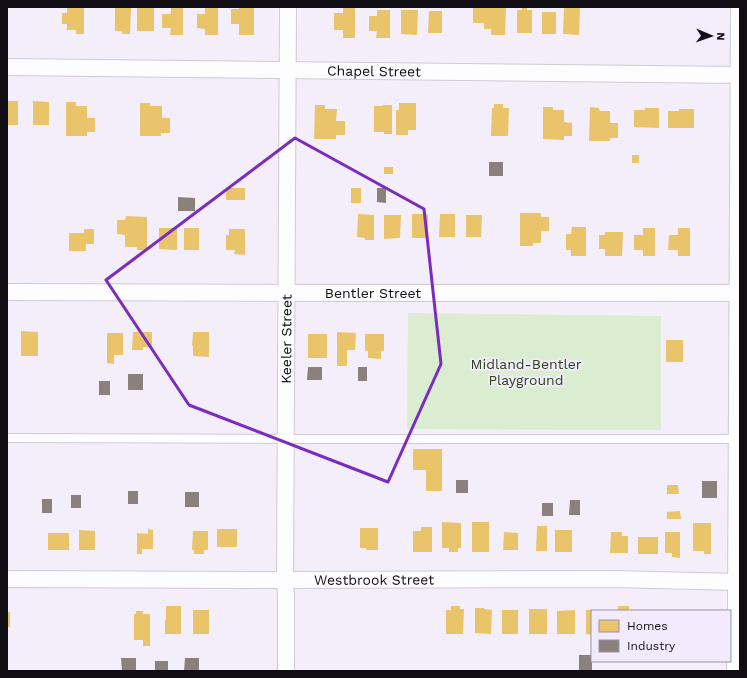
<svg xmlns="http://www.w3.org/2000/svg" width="747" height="678" viewBox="0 0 747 678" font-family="'Work Sans',sans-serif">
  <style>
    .green { fill: #daedd1 }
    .homes { fill: #e9c46a }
    .industry { fill: #8a817c }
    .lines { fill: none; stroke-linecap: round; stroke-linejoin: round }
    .lane-casing { stroke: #cfcbd4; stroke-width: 10 }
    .street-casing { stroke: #cfcbd4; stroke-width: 18 }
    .lane { stroke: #fdfcfe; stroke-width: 8 }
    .street { stroke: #fdfcfe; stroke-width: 16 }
    .marked { fill: none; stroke: #7b2cbf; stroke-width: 3; stroke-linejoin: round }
    .labels { text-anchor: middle; stroke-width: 4; stroke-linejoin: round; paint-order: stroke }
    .street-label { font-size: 14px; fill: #100d14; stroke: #f4eafe }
    .park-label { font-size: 14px; fill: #25470f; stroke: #f4eafe }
  </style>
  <rect width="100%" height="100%" fill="#f4eefa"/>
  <path class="green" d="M 408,313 L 661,316 L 661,430 L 407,429 Z"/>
  <g class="homes">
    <path d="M 67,7 L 84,7 L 84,34 L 76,34 L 76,30 L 67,30 L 67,24 L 62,24 L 62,13 L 67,13 Z"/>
    <path d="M 115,7 L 131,7 L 130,34 L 122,34 L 122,31 L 115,31 Z"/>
    <rect x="137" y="7" width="17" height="24"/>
    <path d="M 171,7 L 183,7 L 183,35 L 170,35 L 171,28 L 162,28 L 162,14 L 171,14 Z"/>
    <path d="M 205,7 L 218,7 L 218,35 L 205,35 L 205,29 L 197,28 L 197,14 L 205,14 Z"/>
    <path d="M 239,7 L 254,8 L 254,35 L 239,35 L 239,24 L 231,24 L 231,9 L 239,9 Z"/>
    <path d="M 473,7 L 506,7 L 505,35 L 491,35 L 491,29 L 484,29 L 484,23 L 473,23 Z"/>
    <path d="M 522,7 L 527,7 L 527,10 L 532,10 L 532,33 L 517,33 L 517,10 L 522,10 Z"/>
    <path d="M 564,7 L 580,7 L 579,35 L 563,34 Z"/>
    <path d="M 343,8 L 355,8 L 355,38 L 343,38 L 343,30 L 334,30 L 334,13 L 343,13 Z"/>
    <path d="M 377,10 L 390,10 L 390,38 L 376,38 L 377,31 L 369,31 L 369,16 L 377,16 Z"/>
    <path d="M 401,10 L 418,10 L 417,35 L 401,34 Z"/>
    <path d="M 429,11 L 442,11 L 442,33 L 428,33 Z"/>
    <rect x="542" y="12" width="14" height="22"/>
    <rect x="7" y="101" width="11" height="24"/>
    <path d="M 33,101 L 49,102 L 49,125 L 33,125 Z"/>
    <path d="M 66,102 L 76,102 L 76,106 L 87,106 L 87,118 L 95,118 L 95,132 L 87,132 L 87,136 L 66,136 Z"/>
    <path d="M 140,103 L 150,103 L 150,106 L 162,106 L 162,118 L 170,118 L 170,133 L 161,133 L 161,136 L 140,136 Z"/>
    <path d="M 399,103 L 416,103 L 416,130 L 408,130 L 408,135 L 396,135 L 396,110 L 399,110 Z"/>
    <path d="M 494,104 L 503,104 L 503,108 L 509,108 L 508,136 L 491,136 L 492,108 L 494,108 Z"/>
    <path d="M 315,105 L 325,105 L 325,109 L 337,109 L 336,121 L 345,121 L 345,135 L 336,135 L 336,139 L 314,139 Z"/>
    <path d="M 382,105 L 392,105 L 392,134 L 384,134 L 384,132 L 374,132 L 374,106 L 383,106 Z"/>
    <path d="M 543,107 L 553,107 L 553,110 L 564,110 L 564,122 L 572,123 L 572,136 L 564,136 L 564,140 L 543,139 Z"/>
    <path d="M 590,107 L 599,108 L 600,111 L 610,111 L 610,123 L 618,123 L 618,138 L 610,138 L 610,141 L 589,141 Z"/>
    <path d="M 645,108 L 659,108 L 659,128 L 634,127 L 634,110 L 645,110 Z"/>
    <path d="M 679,109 L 694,109 L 694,128 L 668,128 L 668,111 L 679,111 Z"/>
    <rect x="632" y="155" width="7" height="8"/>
    <rect x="384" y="167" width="9" height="7"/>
    <rect x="226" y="188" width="19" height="12"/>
    <rect x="351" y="188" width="10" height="15"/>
    <path d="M 520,213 L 541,213 L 541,217 L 549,217 L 549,231 L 541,231 L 541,243 L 533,243 L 533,246 L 520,246 Z"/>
    <path d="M 358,214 L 374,215 L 374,240 L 365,240 L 365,238 L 357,237 Z"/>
    <rect x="412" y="214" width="16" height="24"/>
    <path d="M 440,214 L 455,214 L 455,237 L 439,237 Z"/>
    <path d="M 384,215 L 401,215 L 400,238 L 384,239 Z"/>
    <path d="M 466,215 L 482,215 L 481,237 L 466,237 Z"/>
    <path d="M 126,216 L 147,217 L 147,250 L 137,250 L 137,247 L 125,247 L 125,235 L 117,234 L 117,220 L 125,220 Z"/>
    <path d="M 572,227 L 586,227 L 586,256 L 571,256 L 571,250 L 566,250 L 566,234 L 571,234 Z"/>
    <path d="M 159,228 L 177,228 L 177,250 L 159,249 Z"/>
    <rect x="184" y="228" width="15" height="22"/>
    <path d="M 643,228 L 655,228 L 655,256 L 643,256 L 643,250 L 634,250 L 634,235 L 643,235 Z"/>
    <path d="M 678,228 L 690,228 L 690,256 L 678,256 L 678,250 L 668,250 L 669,235 L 678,235 Z"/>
    <path d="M 84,229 L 94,229 L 94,244 L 86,244 L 86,251 L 69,251 L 69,233 L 84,233 Z"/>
    <path d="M 229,229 L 245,229 L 245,255 L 234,254 L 235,250 L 226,250 L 226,235 L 229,235 Z"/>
    <path d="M 605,232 L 623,232 L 622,256 L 605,256 L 605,249 L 599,249 L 599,235 L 605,235 Z"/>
    <path d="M 21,331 L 38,332 L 38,356 L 21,356 Z"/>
    <path d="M 133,332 L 152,332 L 152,347 L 143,347 L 143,350 L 132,350 Z"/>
    <path d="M 193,332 L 209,332 L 209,357 L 193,356 L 193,346 L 192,346 Z"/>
    <path d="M 337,332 L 356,333 L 355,350 L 347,350 L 347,366 L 337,366 Z"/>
    <path d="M 107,333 L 123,333 L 123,355 L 114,355 L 114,364 L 107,363 Z"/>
    <rect x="308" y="334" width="19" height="24"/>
    <path d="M 365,334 L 384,334 L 384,351 L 381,351 L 381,359 L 368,358 L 368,351 L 365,351 Z"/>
    <rect x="666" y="340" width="17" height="22"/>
    <path d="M 413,449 L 442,449 L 442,491 L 426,491 L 426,470 L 413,470 Z"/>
    <path d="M 667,485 L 678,485 L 679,494 L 667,494 Z"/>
    <path d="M 680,511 L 681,519 L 667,519 L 667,512 Z"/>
    <path d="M 442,522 L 461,523 L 461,548 L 458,548 L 458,552 L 449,552 L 449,548 L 442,548 Z"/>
    <rect x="472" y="522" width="17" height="30"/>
    <path d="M 693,523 L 711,523 L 711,554 L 704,554 L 704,551 L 693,551 Z"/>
    <path d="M 537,526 L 547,526 L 547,551 L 536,551 Z"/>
    <path d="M 421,527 L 432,527 L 432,552 L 413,552 L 413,531 L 421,531 Z"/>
    <path d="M 360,528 L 378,528 L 378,550 L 366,550 L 366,548 L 360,548 Z"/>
    <path d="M 148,529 L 153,530 L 153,549 L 142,549 L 142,554 L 137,554 L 137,533 L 148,534 Z"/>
    <rect x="217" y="529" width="20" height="18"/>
    <path d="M 79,530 L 95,531 L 95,550 L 79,550 Z"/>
    <rect x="555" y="530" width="17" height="22"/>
    <path d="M 193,531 L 208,531 L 208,550 L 204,550 L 204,554 L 194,554 L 194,550 L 192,550 Z"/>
    <path d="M 504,532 L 518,533 L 518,550 L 503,550 Z"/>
    <path d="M 611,532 L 622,532 L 622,536 L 628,536 L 628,553 L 610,553 Z"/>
    <path d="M 665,532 L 680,532 L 680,558 L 672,557 L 672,553 L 665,553 Z"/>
    <rect x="48" y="533" width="21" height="17"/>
    <rect x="638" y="537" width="20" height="17"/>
    <path d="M 166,606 L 181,606 L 181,634 L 165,634 L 165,620 L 166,620 Z"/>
    <path d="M 451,606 L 460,606 L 460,609 L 464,609 L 463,634 L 446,634 L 446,610 L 451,610 Z"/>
    <path d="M 618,606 L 629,606 L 629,611 L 613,611 L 613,610 L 618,610 Z"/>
    <path d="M 475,608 L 484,608 L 484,609 L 492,610 L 491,634 L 475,633 Z"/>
    <rect x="529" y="609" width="18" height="25"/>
    <rect x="193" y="610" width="16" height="24"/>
    <rect x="502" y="610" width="16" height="24"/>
    <path d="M 575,610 L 575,634 L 557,634 L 557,611 Z"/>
    <path d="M 586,610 L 592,610 L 592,635 L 586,634 Z"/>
    <path d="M 136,611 L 143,611 L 143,614 L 150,614 L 150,646 L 143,646 L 143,640 L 134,640 L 134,614 L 136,614 Z"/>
    <rect x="7" y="612" width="3" height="15"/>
  </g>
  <g class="industry">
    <rect x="489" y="162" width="14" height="14"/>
    <path d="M 377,188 L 386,188 L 386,203 L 377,202 Z"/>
    <path d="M 178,197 L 195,198 L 195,211 L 178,211 Z"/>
    <path d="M 308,367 L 322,367 L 322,380 L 307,380 Z"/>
    <rect x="358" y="367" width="9" height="14"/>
    <rect x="128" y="374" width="15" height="16"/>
    <rect x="99" y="381" width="11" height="14"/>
    <rect x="456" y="480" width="12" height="13"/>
    <rect x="702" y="481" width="15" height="17"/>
    <rect x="128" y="491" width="10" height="13"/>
    <rect x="185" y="492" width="14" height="15"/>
    <rect x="71" y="495" width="10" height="13"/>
    <rect x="42" y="499" width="10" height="14"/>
    <path d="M 570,500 L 580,500 L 580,515 L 569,515 Z"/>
    <rect x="542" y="503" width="11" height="13"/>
    <rect x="579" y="655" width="13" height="16"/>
    <path d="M 121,658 L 136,658 L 136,671 L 122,671 Z"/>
    <path d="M 185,658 L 199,658 L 199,671 L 184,671 Z"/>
    <rect x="155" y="661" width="13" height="10"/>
  </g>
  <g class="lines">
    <g class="lane-casing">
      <path id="lane" d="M 7,438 L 301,439 L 738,439"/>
    </g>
    <g class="street-casing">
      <g id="street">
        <path id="s1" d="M 7,67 L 740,75"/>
        <path id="s2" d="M 7,292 L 301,293 L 740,293"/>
        <path id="s3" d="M 7,579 L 271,580 L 612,579 L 740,582"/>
        <path id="s4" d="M 286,671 L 286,596 L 285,580 L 288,7"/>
        <path d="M 735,671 L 736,599 L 739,7"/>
      </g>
    </g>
    <use href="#lane" class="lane"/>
    <use href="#street" class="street"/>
  </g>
  <path class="marked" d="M 295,138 L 424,209 L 441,364 L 388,482 L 189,405 L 106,280 Z"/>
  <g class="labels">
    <g class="street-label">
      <text dy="5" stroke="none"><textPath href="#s1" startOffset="367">Chapel Street</textPath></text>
      <text dy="5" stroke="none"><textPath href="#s2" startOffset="366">Bentler Street</textPath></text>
      <text dy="5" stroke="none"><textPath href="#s4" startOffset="332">Keeler Street</textPath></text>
      <text dy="5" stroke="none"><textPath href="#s3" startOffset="367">Westbrook Street</textPath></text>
    </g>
    <g class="park-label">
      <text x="526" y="369">Midland-Bentler<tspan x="526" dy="16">Playground</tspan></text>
    </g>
  </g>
  <rect width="747" height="678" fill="none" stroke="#100d14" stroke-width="16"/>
  <rect x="591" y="610" width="140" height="52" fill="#f4eafe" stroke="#9992a0"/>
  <rect x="599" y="620" width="20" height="12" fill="#e9c46a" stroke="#9992a0"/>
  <text x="627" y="630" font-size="12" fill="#100d14">Homes</text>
  <rect x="599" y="640" width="20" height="12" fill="#8a817c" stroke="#9992a0"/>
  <text x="627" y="650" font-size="12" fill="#100d14">Industry</text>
  <g transform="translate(711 36) rotate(92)" stroke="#f4eafe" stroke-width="3" paint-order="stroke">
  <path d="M0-3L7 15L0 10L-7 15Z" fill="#100d14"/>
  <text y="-6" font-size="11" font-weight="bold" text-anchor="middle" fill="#100d14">N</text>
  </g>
</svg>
